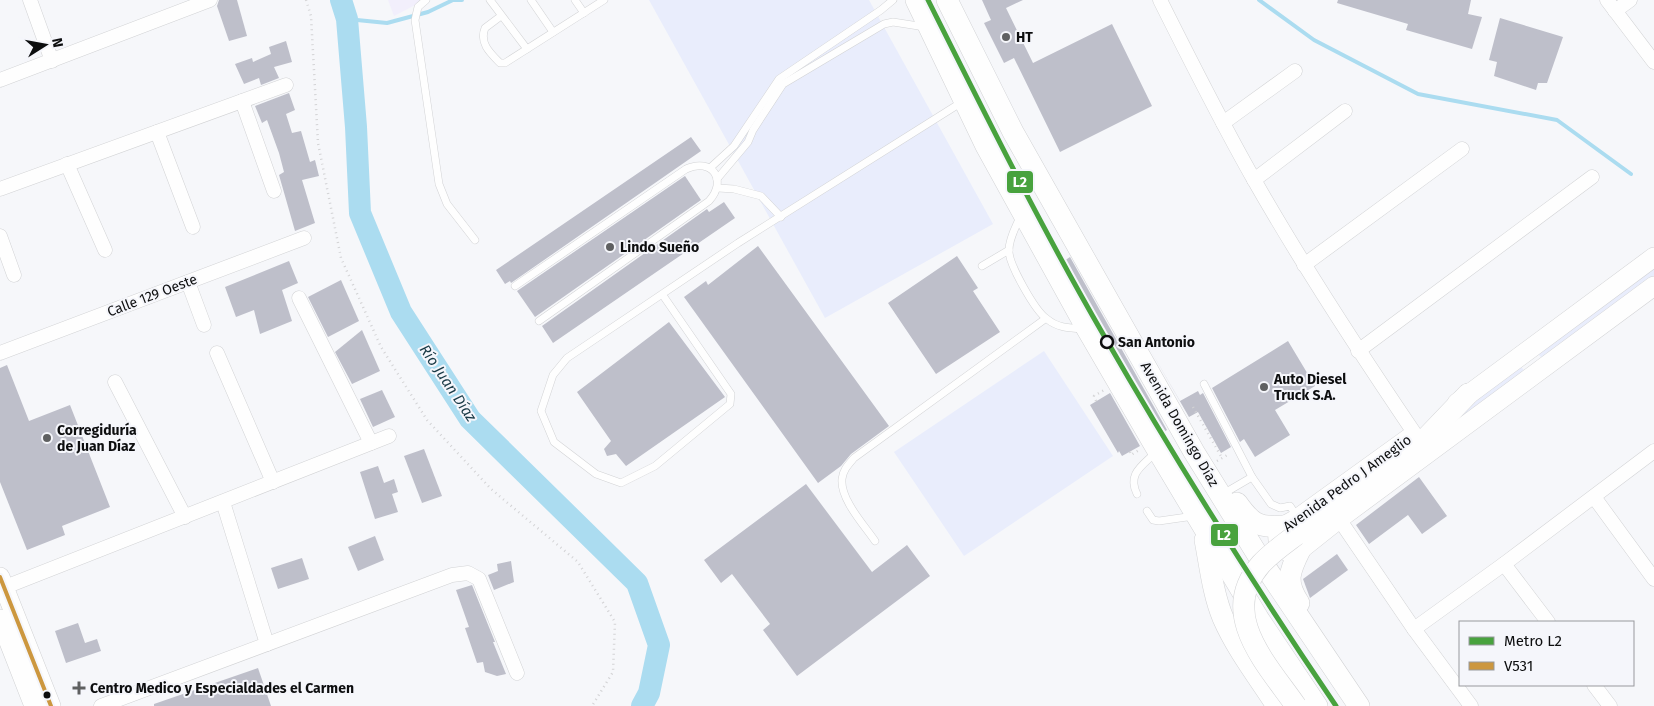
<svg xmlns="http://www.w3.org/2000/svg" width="1654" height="706" viewBox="0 0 1654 706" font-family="'Fira Sans',sans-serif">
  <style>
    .commercial { fill: #f2effc }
    .green { fill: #e9edfc }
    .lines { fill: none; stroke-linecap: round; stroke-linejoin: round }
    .stream { stroke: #abdcf0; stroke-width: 4 }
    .river { stroke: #abdcf0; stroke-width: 22 }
    .building { fill: #bebfca }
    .lane-casing { stroke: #d2d3d5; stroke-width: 8 }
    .street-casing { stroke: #d2d3d5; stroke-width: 15 }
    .secondary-casing { stroke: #d2d3d5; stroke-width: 20 }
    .primary-casing { stroke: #d2d3d5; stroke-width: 22 }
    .path { stroke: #d3d3d5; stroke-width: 2.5; stroke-dasharray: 1 4; stroke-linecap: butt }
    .lane { stroke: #fefefe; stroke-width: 7 }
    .street { stroke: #fefefe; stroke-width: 14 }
    .secondary { stroke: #fefefe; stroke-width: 19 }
    .primary { stroke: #fefefe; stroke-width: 21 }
    .primary-bridge-casing { stroke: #d2d3d5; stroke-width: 22; stroke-linecap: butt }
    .primary-bridge { stroke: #fefefe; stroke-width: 21 }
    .bus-1-casing { stroke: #f5f6fb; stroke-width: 8 }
    .bus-1 { stroke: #cc973f; stroke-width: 4 }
    .metro-1-casing { stroke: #f5f6fb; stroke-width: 9 }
    .metro-1 { stroke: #48a23e; stroke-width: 5 }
    .poi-dot { fill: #5f6061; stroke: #f5f6fb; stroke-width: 2 }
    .stop-dot { fill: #f5f6fb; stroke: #0d0e0f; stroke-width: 2.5 }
    .bus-dot { fill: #0d0e0f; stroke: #f5f6fb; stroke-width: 2 }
    .labels { text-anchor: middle; stroke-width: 4; stroke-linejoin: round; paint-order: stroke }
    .poi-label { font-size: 14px; font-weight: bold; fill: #0d0e0f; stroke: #f5f6fb; text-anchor: start }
    .street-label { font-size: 14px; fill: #0d0e0f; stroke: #f5f6fb }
    .stop-label { font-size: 14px; font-weight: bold; fill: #0d0e0f; stroke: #f5f6fb; text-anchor: start }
    .water-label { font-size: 15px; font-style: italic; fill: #193a46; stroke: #f5f6fb }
    .line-badge { stroke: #f5f6fb; stroke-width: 2 }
    .badge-label { font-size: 14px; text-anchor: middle; font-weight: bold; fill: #fff }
  </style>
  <rect width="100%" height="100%" fill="#f6f7fa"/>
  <path class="commercial" d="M 388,0 L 425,0 L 394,16 Z"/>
  <g class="green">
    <path d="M 649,0 L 869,0 L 993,224 L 825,318 Z"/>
    <path d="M 1654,265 L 1654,279 L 1542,358 L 1538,354 Z"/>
    <path d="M 1044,351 L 1113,456 L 964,556 L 894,452 Z"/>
    <path d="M 1521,367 L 1524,370 L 1437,441 L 1472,400 Z"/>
  </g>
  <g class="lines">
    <g class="stream">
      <path d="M 1259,0 L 1314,40 L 1418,94 L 1557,120 L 1631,174"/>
      <path d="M 347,19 L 387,23 L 428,12 L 453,0 L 462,0"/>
    </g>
    <path class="river" d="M 341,0 L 347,19 L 356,127 L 360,213 L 401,312 L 470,419 L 637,583 L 659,645 L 649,693 L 642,706"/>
  </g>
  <g class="building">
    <path d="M 219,0 L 237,0 L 247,36 L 229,41 L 217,6 Z"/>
    <path d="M 982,0 L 1023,0 L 1006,8 L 1033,63 L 1112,24 L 1152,106 L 1060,152 L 1014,58 L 1004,63 L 984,23 L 991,20 Z"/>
    <path d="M 1338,0 L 1471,0 L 1468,14 L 1482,17 L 1472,49 L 1406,30 L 1408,24 L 1337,3 Z"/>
    <path d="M 1500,18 L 1563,37 L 1547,83 L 1538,83 L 1536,90 L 1494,76 L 1497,62 L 1489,60 Z"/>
    <path d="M 286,41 L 292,62 L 274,67 L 279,78 L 261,85 L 259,78 L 244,84 L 235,64 L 252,58 L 253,62 L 271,54 L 269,47 Z"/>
    <path d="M 289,93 L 295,110 L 286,114 L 292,133 L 301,131 L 310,162 L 315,160 L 319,176 L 302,180 L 315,223 L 295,231 L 279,175 L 284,172 L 279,153 L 267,120 L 262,123 L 255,106 Z"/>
    <path d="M 691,137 L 701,151 L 511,283 L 510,281 L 505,284 L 496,270 Z"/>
    <path d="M 685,176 L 701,200 L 535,317 L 517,291 Z"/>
    <path d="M 724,202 L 735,218 L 553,343 L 542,326 L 707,209 L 709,212 Z"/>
    <path d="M 758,246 L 889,426 L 851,454 L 841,466 L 818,483 L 684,297 L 706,281 L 708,285 Z"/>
    <path d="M 957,256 L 978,288 L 973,291 L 1000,332 L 936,374 L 888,303 Z"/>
    <path d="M 1070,257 L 1167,430 L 1162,433 L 1064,261 Z"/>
    <path d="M 289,261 L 298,283 L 282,290 L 292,321 L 260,334 L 254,310 L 236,317 L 225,287 Z"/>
    <path d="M 341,280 L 359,321 L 328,337 L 308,297 Z"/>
    <path d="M 669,322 L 725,397 L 626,466 L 616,454 L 607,456 L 604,449 L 611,441 L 577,392 Z"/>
    <path d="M 362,330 L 380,371 L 352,384 L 335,352 Z"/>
    <path d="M 1288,341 L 1315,386 L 1275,410 L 1290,435 L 1255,457 L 1244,439 L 1240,442 L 1212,388 Z"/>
    <path d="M 1147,344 L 1180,401 L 1198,391 L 1200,395 L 1203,393 L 1231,447 L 1221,453 L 1198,412 L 1189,417 Z"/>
    <path d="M 7,365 L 29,421 L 70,405 L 110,507 L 62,526 L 65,535 L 27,550 L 0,482 L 0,368 Z"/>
    <path d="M 382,390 L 395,417 L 373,427 L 360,399 Z"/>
    <path d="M 1110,393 L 1140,446 L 1122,456 L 1119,451 L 1118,453 L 1090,405 Z"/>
    <path d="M 424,449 L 442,496 L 422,503 L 404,456 Z"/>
    <path d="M 378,466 L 384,483 L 394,479 L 398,492 L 392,494 L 398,512 L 375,519 L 360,472 Z"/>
    <path d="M 1419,477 L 1447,516 L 1422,534 L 1408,515 L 1369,544 L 1356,525 Z"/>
    <path d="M 806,484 L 872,572 L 907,545 L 930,576 L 797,676 L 763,630 L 770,624 L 732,574 L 721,583 L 704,560 Z"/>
    <path d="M 375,536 L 384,560 L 358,571 L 348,547 Z"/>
    <path d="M 1337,554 L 1348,570 L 1310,598 L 1303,579 Z"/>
    <path d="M 302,558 L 309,579 L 278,589 L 271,568 Z"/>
    <path d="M 511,561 L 514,582 L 494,590 L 488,575 L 498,571 L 497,564 Z"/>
    <path d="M 472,585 L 495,642 L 493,642 L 506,674 L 497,676 L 485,672 L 483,662 L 477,663 L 465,628 L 469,627 L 456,590 Z"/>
    <path d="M 78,623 L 85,643 L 97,639 L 101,651 L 66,663 L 55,631 Z"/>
    <path d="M 258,668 L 271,706 L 154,706 L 154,704 Z"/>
  </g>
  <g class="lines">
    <g class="lane-casing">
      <g id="lane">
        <path d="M 426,0 L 418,7 L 415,20 L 439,184 L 447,204 L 475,240"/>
        <path d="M 490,0 L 527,49"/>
        <path d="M 531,0 L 553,32"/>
        <path d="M 575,0 L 584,13"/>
        <path d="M 501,16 L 485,28 C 479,43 490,53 500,63 L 505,63 L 604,0"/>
        <path d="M 710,168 L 734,146 L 779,79 L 881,10 L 893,0"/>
        <path d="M 717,179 L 748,142 L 753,130 L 783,84 L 884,24 L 893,22 L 925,27"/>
        <path d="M 718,188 L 734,189 L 761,196 L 781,217"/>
        <path d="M 1020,217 C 1016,227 1009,238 1009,250 C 1008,263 1035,311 1047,319 C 1058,328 1069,328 1083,329"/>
        <path d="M 982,266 L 1009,250"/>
        <path d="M 515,286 L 686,169 C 712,157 728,180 709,201 L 539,321"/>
        <path d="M 662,294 L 731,394 L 730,404 L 655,466 L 621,483 L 596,474 L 554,442 L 541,411 L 553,375 L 567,358 L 738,243 L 962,102"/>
        <path d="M 1204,384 L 1252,477 L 1271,504 L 1280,508 L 1290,506 L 1298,518"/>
        <path d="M 1228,491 L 1252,477"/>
        <path d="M 1137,494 C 1127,474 1142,466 1155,453"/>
        <path d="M 1147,511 L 1153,520 L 1159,521 L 1194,516"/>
        <path d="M 875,541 C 864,525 840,499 842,479 C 843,470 848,465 854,458 L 1045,319"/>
      </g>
    </g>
    <g class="street-casing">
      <g id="street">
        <path d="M 30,0 L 52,61"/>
        <path d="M 1160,0 C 1190,60 1220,120 1253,178 C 1303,266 1358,350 1415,434"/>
        <path d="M 1607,0 L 1654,62"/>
        <path d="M 1615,11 L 1630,0"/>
        <path d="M 0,80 L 210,0"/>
        <path d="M 242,101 L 274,191"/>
        <path d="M 1223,123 L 1295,71"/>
        <path d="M 157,132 L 193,227"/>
        <path d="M 67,164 L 105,250"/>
        <path d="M 1254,180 L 1345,111"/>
        <path d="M 0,189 L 286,85"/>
        <path d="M 0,236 L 14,275"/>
        <path d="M 1304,265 L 1462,149"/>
        <path d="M 188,282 L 204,325"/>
        <path d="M 299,298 L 371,443"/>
        <path d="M 1358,351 L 1592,177"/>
        <path d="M 0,353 L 304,238"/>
        <path d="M 217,353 L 273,482"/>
        <path d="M 115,382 L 185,517"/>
        <path d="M 1594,497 L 1654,579"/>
        <path d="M 223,502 L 267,644"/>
        <path d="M 1339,519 L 1414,629 L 1471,706"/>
        <path d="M 1504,564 L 1548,622"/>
        <path d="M 0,589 L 389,436"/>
        <path d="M 1414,629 L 1504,564 L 1654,451"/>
        <path d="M 1594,685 L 1610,706"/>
        <path d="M 101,706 L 452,575 L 468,573 L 479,579 L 517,673"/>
      </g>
    </g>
    <g class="secondary-casing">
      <g id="secondary">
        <path d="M 1457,403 L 1654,257"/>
        <path d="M 1409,438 L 1298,518 C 1294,521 1288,523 1284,526 C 1273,534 1278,547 1288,552 L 1300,550 L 1339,519 L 1654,286"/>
        <path d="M 0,577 L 51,706"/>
        <path d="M 0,619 L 34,706"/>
      </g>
    </g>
    <g class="primary-casing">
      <g id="primary">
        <path d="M 916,0 L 986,146 L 1087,329 L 1158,451 L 1258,618 L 1317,706"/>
        <path d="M 947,0 L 1013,132 L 1194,452 L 1262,562 L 1359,706"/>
        <path d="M 1237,503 C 1252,524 1258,528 1284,526"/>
        <path d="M 1296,535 L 1424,440 L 1468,394"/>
        <path d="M 1205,540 C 1210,566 1213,594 1223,618 C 1237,650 1259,678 1277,706"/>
        <path d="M 1299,603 C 1285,582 1289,572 1300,550"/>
      </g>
    </g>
    <g class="path">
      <path d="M 306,0 L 311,16 L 318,143 L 341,258 L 381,347 L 427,420 L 491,489 L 578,562 L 615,622 L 613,672 L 592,706"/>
      <path d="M 1096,401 L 1094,396 L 1104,390"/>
      <path d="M 1193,407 L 1222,458"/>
      <path d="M 1130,452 L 1131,455 L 1139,450"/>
      <path d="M 1217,461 L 1229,454"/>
    </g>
    <use href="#lane" class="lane"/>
    <use href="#street" class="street"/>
    <use href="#secondary" class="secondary"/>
    <use href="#primary" class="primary"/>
    <g class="primary-bridge-casing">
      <path id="primary-bridge" d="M 1296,535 C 1284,544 1271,553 1261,564 C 1217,614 1267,664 1296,706"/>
    </g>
    <use href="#primary-bridge" class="primary-bridge"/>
    <g class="bus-1-casing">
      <path id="bus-1" d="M 0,577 L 51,706"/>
    </g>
    <use href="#bus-1" class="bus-1"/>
    <g class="metro-1-casing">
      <path id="metro-1" d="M 928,0 C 984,112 1040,225 1103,334 C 1176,461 1254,585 1336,706"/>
    </g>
    <use href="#metro-1" class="metro-1"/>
  </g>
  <g class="poi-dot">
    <circle cx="1006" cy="37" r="5"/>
    <circle cx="610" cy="247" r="5"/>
    <circle cx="1264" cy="387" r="5"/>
    <circle cx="47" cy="438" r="5"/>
    <path d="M76.5 680.5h5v5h5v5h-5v5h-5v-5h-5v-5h5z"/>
  </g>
  <circle class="stop-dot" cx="1107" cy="342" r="6"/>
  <circle class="bus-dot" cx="47" cy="695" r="4.5"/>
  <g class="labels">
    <g class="poi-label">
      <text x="1016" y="42">HT</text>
      <text x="620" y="252">Lindo Sueño</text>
      <text x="1274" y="384">Auto Diesel<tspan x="1274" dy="16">Truck S.A.</tspan></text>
      <text x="57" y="435">Corregiduría<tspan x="57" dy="16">de Juan Díaz</tspan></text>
      <text x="90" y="693">Centro Medico y Especialdades el Carmen</text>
    </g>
    <g class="street-label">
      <text transform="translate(152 295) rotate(-21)" y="5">Calle 129 Oeste</text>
      <text transform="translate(1180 424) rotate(60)" y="5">Avenida Domingo Díaz</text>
      <text transform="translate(1347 483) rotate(-36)" y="5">Avenida Pedro J Ameglio</text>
    </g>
    <g class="stop-label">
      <text x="1118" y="347">San Antonio</text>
    </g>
    <g class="water-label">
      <text transform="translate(448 383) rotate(56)" y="5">Río Juan Díaz</text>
    </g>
  </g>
  <g class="line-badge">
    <rect x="1006" y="170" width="28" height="24" rx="5" fill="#48a23e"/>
    <rect x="1210" y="523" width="29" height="24" rx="5" fill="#48a23e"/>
  </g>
  <g class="badge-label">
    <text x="1020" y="187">L2</text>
    <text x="1224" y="540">L2</text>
  </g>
  <rect x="1459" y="621" width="175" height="65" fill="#f5f6fb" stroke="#98999d"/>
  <rect x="1469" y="637" width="25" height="8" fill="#48a23e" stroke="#98999d"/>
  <text x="1504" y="646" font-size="15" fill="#0d0e0f">Metro L2</text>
  <rect x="1469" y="662" width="25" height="8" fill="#cc973f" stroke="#98999d"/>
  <text x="1504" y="671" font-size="15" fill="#0d0e0f">V531</text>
  <g transform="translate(45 45) rotate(79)" stroke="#f5f6fb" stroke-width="4" paint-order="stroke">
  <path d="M0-4L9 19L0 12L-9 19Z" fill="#0d0e0f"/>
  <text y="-8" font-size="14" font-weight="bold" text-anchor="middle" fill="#0d0e0f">N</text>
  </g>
</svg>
